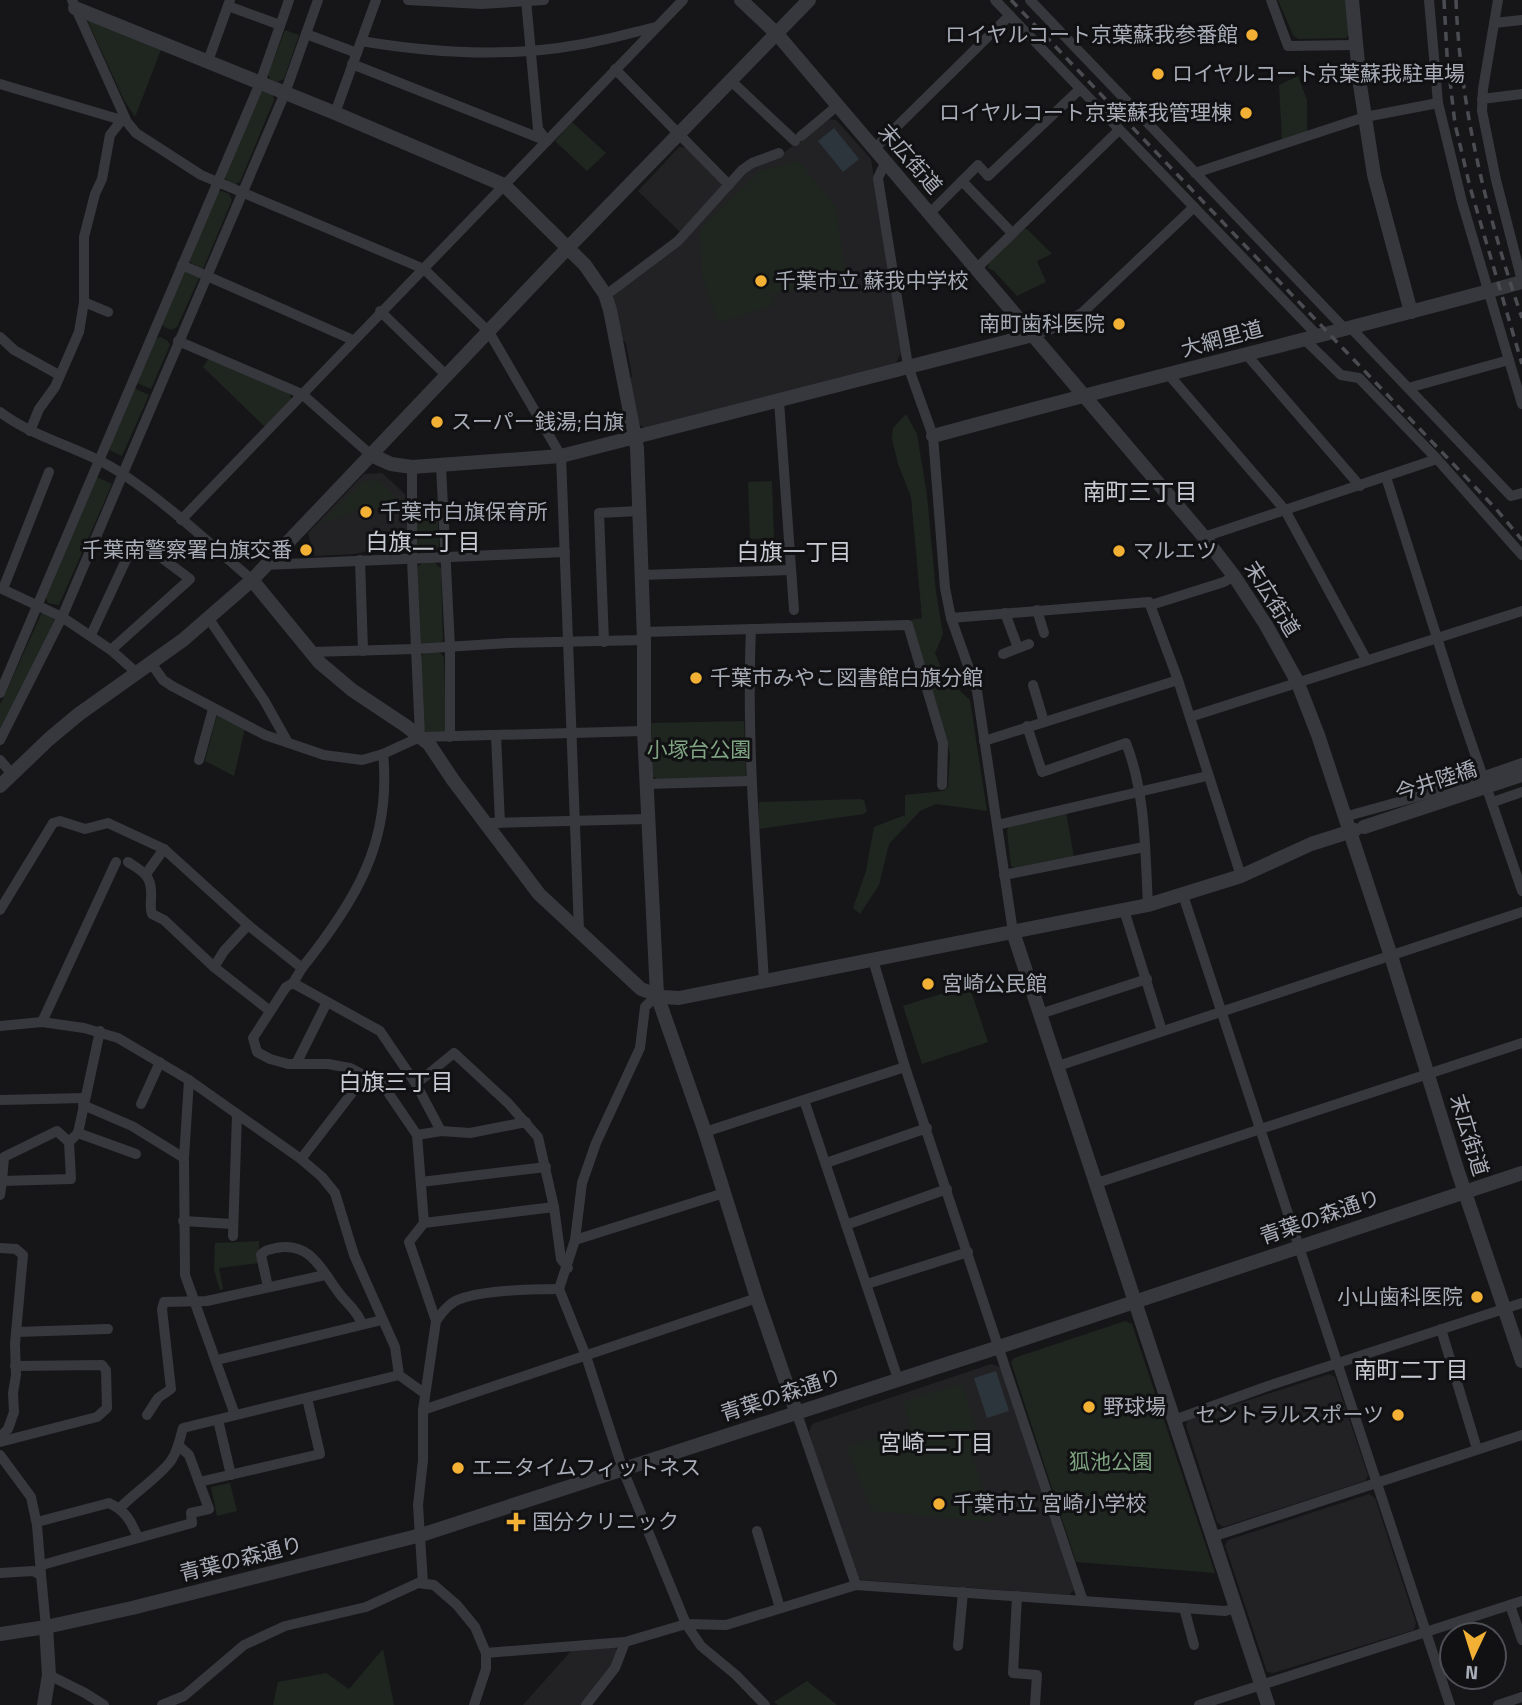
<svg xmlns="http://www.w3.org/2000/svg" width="1522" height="1705" viewBox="0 0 1522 1705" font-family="'Titillium Web','Noto Sans JP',sans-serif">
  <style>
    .built { fill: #222225 }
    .green { fill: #1e261f }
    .water { fill: #2c353c }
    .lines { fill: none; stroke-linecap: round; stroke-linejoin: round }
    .minor { stroke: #37383d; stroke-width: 10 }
    .tertiary { stroke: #37383d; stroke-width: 14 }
    .rail { stroke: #4a4c52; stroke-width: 3.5; stroke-dasharray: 9 7; stroke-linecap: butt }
    .tertiary-bridge { stroke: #37383d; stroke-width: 14 }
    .poi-dot { fill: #f2b134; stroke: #111113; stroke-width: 2.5 }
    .labels { text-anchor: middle; stroke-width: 6; stroke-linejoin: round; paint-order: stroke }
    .poi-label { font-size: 21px; fill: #a8adb8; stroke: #111113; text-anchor: start }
    .street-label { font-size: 21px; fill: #a8adb8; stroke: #111113 }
    .park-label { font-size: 21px; fill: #7fa381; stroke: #111113 }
    .neighbourhood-label { font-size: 23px; fill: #c9ccd4; stroke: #111113 }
  </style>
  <rect width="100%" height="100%" fill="#161618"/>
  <g class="built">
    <path d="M 827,119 L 836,120 L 871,159 L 901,353 L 896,363 L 644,428 L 639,424 L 630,380 L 632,376 L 626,343 L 622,339 L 613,300 L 614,294 L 650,268 L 743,172 L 781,155 Z"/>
    <path d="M 679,147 L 688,148 L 721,181 L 721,188 L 681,233 L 638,191 Z"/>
    <path d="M 382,473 L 405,494 L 407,531 L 375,541 L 375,549 L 355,554 L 315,556 L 308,533 L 364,474 Z"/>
    <path d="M 991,1364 L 1000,1367 L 1074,1590 L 1069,1595 L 862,1580 L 856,1577 L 809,1432 L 812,1424 Z"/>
    <path d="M 1329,1374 L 1335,1377 L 1368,1475 L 1365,1481 L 1223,1527 L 1217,1522 L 1186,1425 L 1188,1420 Z"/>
    <path d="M 1369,1494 L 1375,1498 L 1416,1623 L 1414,1630 L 1273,1673 L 1267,1672 L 1225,1545 L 1228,1540 Z"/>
    <path d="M 615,1647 L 618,1653 L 608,1672 L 582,1705 L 523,1705 L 572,1650 Z"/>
  </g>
  <g class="green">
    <path d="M 1278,0 L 1349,0 L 1350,33 L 1346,38 L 1298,39 L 1293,35 Z"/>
    <path d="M 91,19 L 162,47 L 135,117 L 124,100 L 88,22 Z"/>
    <path d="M 285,30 L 299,35 L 284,79 L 277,82 L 270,79 L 268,74 Z"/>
    <path d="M 1298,76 L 1307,100 L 1307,132 L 1282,140 L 1279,85 Z"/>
    <path d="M 265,90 L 272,92 L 274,100 L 240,182 L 233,185 L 226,181 L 225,176 L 258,93 Z"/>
    <path d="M 572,122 L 606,153 L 587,171 L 555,141 Z"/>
    <path d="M 799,161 L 836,207 L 845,271 L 825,274 L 827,284 L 772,294 L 774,305 L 718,323 L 702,276 L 700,229 L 760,171 Z"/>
    <path d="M 222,191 L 229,194 L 232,200 L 203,269 L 188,261 L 216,193 Z"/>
    <path d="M 1024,229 L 1027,229 L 1052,254 L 1037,261 L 1046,282 L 1017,296 L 994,271 L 988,268 L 989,263 Z"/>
    <path d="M 185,270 L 200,276 L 177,327 L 171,330 L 164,327 L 162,323 Z"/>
    <path d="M 160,337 L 168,341 L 170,345 L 151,389 L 137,383 L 156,338 Z"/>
    <path d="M 209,358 L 288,391 L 292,400 L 265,427 L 203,367 Z"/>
    <path d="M 134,388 L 149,395 L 122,456 L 107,449 Z"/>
    <path d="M 906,414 L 917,434 L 927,495 L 936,592 L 943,634 L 935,653 L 945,677 L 970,700 L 987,811 L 936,804 L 920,811 L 889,844 L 879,885 L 860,914 L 853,908 L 866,871 L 874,827 L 905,815 L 905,795 L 943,791 L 948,787 L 950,755 L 947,741 L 911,620 L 922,618 L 911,497 L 898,464 L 892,439 L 893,428 Z"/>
    <path d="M 97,477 L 112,484 L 59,605 L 48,603 L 46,597 Z"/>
    <path d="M 374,480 L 381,482 L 400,502 L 372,510 L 362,509 L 323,523 L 322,521 L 364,481 Z"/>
    <path d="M 772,481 L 774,538 L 750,539 L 748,482 Z"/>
    <path d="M 438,520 L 439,548 L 434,554 L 422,554 L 416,550 L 415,521 Z"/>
    <path d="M 434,562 L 441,569 L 443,640 L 439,646 L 425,646 L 419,642 L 416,568 L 422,563 Z"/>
    <path d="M 43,610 L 57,621 L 0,733 L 0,705 Z"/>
    <path d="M 425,652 L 439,652 L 444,657 L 446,732 L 428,733 L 422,729 L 420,658 Z"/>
    <path d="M 217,714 L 245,728 L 234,776 L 205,761 Z"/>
    <path d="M 744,721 L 746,777 L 657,779 L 653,776 L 651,723 Z"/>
    <path d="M 860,799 L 864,800 L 867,811 L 864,814 L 759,829 L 759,802 Z"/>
    <path d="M 1066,812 L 1074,857 L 1015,868 L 1011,866 L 1007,831 L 1009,823 Z"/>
    <path d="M 969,985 L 988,1042 L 922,1064 L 903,1006 Z"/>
    <path d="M 259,1241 L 259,1263 L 219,1268 L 223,1289 L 220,1290 L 214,1270 L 215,1243 Z"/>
    <path d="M 1125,1321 L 1132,1324 L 1215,1573 L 1076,1562 L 1011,1362 L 1014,1358 Z"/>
    <path d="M 962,1384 L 983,1451 L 972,1455 L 994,1522 L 872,1511 L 846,1447 L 911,1428 L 903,1401 Z"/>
    <path d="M 230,1483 L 237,1511 L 217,1516 L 211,1487 Z"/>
    <path d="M 383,1649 L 394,1705 L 273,1705 L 278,1682 L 326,1673 L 349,1689 Z"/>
    <path d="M 807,1681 L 837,1705 L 778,1705 L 774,1702 Z"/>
  </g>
  <g class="water">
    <path d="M 834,128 L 859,159 L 843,172 L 818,141 Z"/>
    <path d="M 996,1371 L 1009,1411 L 987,1418 L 974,1378 Z"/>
  </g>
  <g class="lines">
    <g class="minor">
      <path d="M 72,0 L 127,122 L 136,133 L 201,175 L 424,269 L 489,332 L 561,456 L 579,931"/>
      <path d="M 408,0 L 481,4 L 544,0"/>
      <path d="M 526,0 L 538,129 L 547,141"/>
      <path d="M 995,0 L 1317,335"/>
      <path d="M 1030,0 L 1344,328"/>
      <path d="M 1271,0 L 1288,46 L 1356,45"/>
      <path d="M 1429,0 L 1438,103 L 1462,202 L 1522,404"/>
      <path d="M 1498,0 L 1483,89 L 1482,111 L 1496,180 L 1522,281"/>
      <path d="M 228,6 L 280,25"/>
      <path d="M 1494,23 L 1522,20"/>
      <path d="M 306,34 L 357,53"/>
      <path d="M 361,41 C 432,53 505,58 577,45 C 603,41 630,33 656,27"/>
      <path d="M 208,61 L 230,0"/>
      <path d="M 352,64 L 547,141"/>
      <path d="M 615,69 L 729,185"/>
      <path d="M 730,80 L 795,141"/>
      <path d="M 0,84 L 125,121"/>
      <path d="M 1482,99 L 1522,94"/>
      <path d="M 335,113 L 376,0"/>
      <path d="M 801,136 L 837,106"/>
      <path d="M 874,149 L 1009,16"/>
      <path d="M 885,163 L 878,178 L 879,185 L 908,366 L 933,436 L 945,588 L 951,618 L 977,691 L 1013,932"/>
      <path d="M 1195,173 L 1365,117 L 1438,103"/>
      <path d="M 962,181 L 1012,233"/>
      <path d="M 929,214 L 978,165 L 988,176 L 1080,89"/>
      <path d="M 182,265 L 353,340"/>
      <path d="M 977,268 L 1119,130"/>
      <path d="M 606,295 L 678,241 L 742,170 L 752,163 L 779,153"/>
      <path d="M 84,302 L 108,312"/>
      <path d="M 380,311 L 446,375"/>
      <path d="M 1350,327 L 1511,496 L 1522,493"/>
      <path d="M 1033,335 L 1049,330 L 1082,313 L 1194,207"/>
      <path d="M 0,337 L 14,350 L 59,375"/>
      <path d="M 1303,338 L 1341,375 L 1359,378 L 1437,459 L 1522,555"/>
      <path d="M 178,341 L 302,394 L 371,455"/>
      <path d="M 1246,354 L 1360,486"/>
      <path d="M 1169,375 L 1285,510 L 1366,659"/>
      <path d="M 1408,388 L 1509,360"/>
      <path d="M 779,401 L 794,610"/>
      <path d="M 0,412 C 37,440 85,448 124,475 C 169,505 210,544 252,580"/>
      <path d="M 30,431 L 39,409 L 55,387 L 79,332 L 84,302 L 84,237 L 95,194 L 102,179 L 110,135 L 121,121"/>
      <path d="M 441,466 L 450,647 L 450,737"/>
      <path d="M 412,467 L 412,559 L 420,737"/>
      <path d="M 1386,477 L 1458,704 L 1522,891"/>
      <path d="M 181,520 L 683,0"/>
      <path d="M 1204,537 L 1437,459"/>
      <path d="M 360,560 L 363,651"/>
      <path d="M 264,565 L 565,552"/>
      <path d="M 641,575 L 791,570"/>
      <path d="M 0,588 L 62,617 L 111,650 L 137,673"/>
      <path d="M 3,589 L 49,472"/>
      <path d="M 1151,605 L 1224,582 L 1234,576"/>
      <path d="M 1037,610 L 1044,633"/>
      <path d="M 1005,613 L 1018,648"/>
      <path d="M 951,618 L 1149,602 L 1178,680 L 1241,876"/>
      <path d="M 209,619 L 264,700 L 287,741"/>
      <path d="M 751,629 C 746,747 757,864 764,981"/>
      <path d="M 643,632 L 908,625 L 943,743 L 942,785"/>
      <path d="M 91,635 L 132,547 L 142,543 L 190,579 L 111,650"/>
      <path d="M 604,642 L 599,513 L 639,511"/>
      <path d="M 311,652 L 415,649 L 508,643 L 644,640"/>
      <path d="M 1003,654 L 1029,644"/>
      <path d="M 151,663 L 163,680 L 172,686 L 265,735 L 324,755 L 362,760 L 383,754 L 420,737 L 644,731"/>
      <path d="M 1033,685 L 1044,722"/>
      <path d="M 0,693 L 260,83 L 289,0"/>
      <path d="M 1190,717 L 1522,611"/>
      <path d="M 1027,726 L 1042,772 L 1126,743 C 1146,794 1145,851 1148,905"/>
      <path d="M 496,735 L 500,823"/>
      <path d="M 0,740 L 62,617 L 285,93 L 318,0"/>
      <path d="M 984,741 L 1178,680"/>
      <path d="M 0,760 L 12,774"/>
      <path d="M 199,760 L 213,709"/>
      <path d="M 647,784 L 751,781"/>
      <path d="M 1493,802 L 1522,792"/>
      <path d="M 1344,817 L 1456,786 L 1522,763"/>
      <path d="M 486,823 L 648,819"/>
      <path d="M 997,825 L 1207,776"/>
      <path d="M 128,862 C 140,870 151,875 151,891 C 152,900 149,905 152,914 L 164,920 L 214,967 L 270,1011"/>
      <path d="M 146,874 L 164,849"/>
      <path d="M 1004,875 L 1144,847"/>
      <path d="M 1183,895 L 1450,1705"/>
      <path d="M 0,910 L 53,823 L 60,821 L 85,829 L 108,823 L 164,849 L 248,925 L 302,968 L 293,983"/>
      <path d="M 1124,910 L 1162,1031"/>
      <path d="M 873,960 L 905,1067 L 1083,1601"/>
      <path d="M 214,967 L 224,951 L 248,925"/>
      <path d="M 302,968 C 355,902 392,842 383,754"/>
      <path d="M 657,995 L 645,1007 L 640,1048 L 596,1143 L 582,1183 L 575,1240 L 559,1289 L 586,1356 L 623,1470 L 686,1624 L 701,1646 L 736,1675 L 765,1705"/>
      <path d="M 1040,1014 L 1147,979"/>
      <path d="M 42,1022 L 116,862"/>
      <path d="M 0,1026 L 42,1022 L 84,1028 L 118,1038 L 189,1080 L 301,1159 L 322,1177 L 335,1193 L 354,1255 L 395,1347 L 399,1375 L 424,1393"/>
      <path d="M 100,1031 L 78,1133 L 136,1154"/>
      <path d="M 296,1064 L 327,1002"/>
      <path d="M 1058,1066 L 1522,912"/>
      <path d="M 189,1080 L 184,1158 L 185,1275 L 235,1415"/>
      <path d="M 416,1084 L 454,1053 L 508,1103 L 538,1137 L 554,1207 L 561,1259 L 568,1268"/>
      <path d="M 0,1100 L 85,1098"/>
      <path d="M 804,1100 L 898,1379"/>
      <path d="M 141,1104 L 160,1062"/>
      <path d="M 83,1105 L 132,1126 L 184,1158"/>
      <path d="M 705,1132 L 905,1067"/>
      <path d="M 417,1135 L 441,1131 L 470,1133 L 526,1122"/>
      <path d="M 69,1142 L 57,1131 L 4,1157 L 2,1181 L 71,1179 L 69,1142 L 78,1133"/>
      <path d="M 301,1159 L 365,1076"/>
      <path d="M 826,1163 L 927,1128"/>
      <path d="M 421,1182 L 546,1167"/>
      <path d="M 1097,1183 L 1522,1043"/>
      <path d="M 0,1195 L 2,1181"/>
      <path d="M 183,1221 L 233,1224"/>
      <path d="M 424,1223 L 417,1135 L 383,1085 L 350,1068 L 328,1064 L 288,1064 L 270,1059 L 257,1052 L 253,1038 L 286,987 L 293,983 L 380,1031 L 416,1084 L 441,1131"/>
      <path d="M 846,1225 L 947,1189"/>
      <path d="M 233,1236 L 237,1114"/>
      <path d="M 575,1240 L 724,1193"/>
      <path d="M 0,1248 L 16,1249 L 23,1255 L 15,1344 L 16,1375 L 13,1393 L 14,1412 L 8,1429 L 0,1437"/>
      <path d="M 867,1284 L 968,1252"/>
      <path d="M 268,1287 L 261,1255 C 266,1249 269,1250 276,1248 C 310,1241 321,1269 339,1293 C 347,1304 357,1310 362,1324"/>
      <path d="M 436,1321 C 442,1312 450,1302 460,1299 C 484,1290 533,1289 559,1289"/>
      <path d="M 1441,1329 L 1477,1449"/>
      <path d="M 16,1332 L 108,1329"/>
      <path d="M 217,1360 L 382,1320"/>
      <path d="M 423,1410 L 757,1298"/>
      <path d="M 796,1411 L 856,1585"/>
      <path d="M 147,1415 L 158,1398 L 171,1389 L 162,1309 L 164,1302 L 207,1301 L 325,1275"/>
      <path d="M 218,1420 L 231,1475"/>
      <path d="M 1174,1420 L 1268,1386 L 1522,1303"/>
      <path d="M 0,1442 L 97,1417 L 107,1408 L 106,1370 L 102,1365 L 15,1366"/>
      <path d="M 0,1455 L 31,1497 L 37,1525 L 41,1575"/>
      <path d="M 199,1482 L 320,1454 L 307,1398"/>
      <path d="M 120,1508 C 133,1494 164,1473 172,1459 C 178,1450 180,1438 183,1428 L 399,1375"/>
      <path d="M 37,1522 L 109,1503 C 126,1511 131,1521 138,1538"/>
      <path d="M 757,1531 L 780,1608"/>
      <path d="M 1212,1537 L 1522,1435"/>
      <path d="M 42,1565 L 192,1523 L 191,1513 L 209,1509 L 189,1455 L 178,1445"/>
      <path d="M 0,1573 L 33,1571 L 41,1575 L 46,1627"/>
      <path d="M 423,1583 L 418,1505 L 423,1460 L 423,1410 L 436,1321 L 409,1242 L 424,1223 L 554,1207"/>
      <path d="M 1017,1596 L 1013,1673 L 1037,1675 L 1035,1705"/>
      <path d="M 1510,1605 L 1522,1640"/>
      <path d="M 1184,1608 L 1194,1645"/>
      <path d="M 958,1646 L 963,1592"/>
      <path d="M 486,1653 L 625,1642 L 686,1624 L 726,1625 L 856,1585 L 1225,1611 L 1236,1608"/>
      <path d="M 49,1675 L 85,1693 L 104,1705"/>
      <path d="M 162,1705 L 184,1696 L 244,1645 L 285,1626 L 366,1607 L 418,1583 L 434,1585 L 457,1605 L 475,1627 L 486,1653 L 486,1669 L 474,1705"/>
      <path d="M 586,1705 L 615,1668 L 625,1642"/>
      <path d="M 1199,1705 L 1522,1601"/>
      <path d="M 1498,1705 L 1522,1697"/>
    </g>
    <g class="tertiary">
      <path d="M 741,0 L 777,34 L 1204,537 L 1234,576 L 1266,625 L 1297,681 L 1318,735 L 1391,956 L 1458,1172 L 1522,1361"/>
      <path d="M 1352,0 L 1360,85 L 1374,175 L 1411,312"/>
      <path d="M 75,8 L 335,113 L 504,185 L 585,265 L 605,294 L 610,310 L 637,448 L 644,640 L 644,731 L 657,995 L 705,1132 L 757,1298 L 796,1411"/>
      <path d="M 933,436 C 1129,382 1326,336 1522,282"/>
      <path d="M 371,455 L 391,464 L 412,467 L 561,456 L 1033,335"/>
      <path d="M 252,580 L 320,663 L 352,690 L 406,726 L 429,744 L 453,780 L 539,894 L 641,989 L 663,997 L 679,998 L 1148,905 L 1241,876 L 1311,844 L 1355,830"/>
      <path d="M 0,786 L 49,739 L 79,714 L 183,640 L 252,580 L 559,257 L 809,0"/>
      <path d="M 1013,932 L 1268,1705"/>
      <path d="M 0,1634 L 46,1627 L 132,1608 L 421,1535 L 999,1347 L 1522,1173"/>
      <path d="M 44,1705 L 49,1675 L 46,1627"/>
    </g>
    <g class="rail">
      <path d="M 1011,0 L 1497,510 L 1522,540"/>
      <path d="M 1444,0 L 1447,55 L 1455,124 L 1470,187 L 1522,364"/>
      <path d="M 1456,0 C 1460,109 1487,215 1522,318"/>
    </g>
    <path class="tertiary-bridge" d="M 1364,827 L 1522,775"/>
  </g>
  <g class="poi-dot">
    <circle cx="1252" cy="35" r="7"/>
    <circle cx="1158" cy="74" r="7"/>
    <circle cx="1246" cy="113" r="7"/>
    <circle cx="761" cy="281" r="7"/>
    <circle cx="1119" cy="324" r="7"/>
    <circle cx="437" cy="422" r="7"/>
    <circle cx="366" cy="512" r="7"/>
    <circle cx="306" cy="550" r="7"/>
    <circle cx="1119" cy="551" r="7"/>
    <circle cx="696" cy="678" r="7"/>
    <circle cx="928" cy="984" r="7"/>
    <circle cx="1477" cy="1297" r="7"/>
    <circle cx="1089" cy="1407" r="7"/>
    <circle cx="1398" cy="1415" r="7"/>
    <circle cx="458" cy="1468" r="7"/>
    <circle cx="939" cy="1504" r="7"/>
    <path d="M512.5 1511.5h7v7h7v7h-7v7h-7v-7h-7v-7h7z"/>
  </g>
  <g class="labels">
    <g class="poi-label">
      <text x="1238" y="42" text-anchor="end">ロイヤルコート京葉蘇我参番館</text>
      <text x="1172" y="81">ロイヤルコート京葉蘇我駐車場</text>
      <text x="1232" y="120" text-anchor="end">ロイヤルコート京葉蘇我管理棟</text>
      <text x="775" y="288">千葉市立 蘇我中学校</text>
      <text x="1105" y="331" text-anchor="end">南町歯科医院</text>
      <text x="451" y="429">スーパー銭湯;白旗</text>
      <text x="380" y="519">千葉市白旗保育所</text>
      <text x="292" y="557" text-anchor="end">千葉南警察署白旗交番</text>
      <text x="1133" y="558">マルエツ</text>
      <text x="710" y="685">千葉市みやこ図書館白旗分館</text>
      <text x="942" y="991">宮崎公民館</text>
      <text x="1463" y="1304" text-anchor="end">小山歯科医院</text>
      <text x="1103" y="1414">野球場</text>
      <text x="1384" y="1422" text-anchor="end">セントラルスポーツ</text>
      <text x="472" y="1475">エニタイムフィットネス</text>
      <text x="953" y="1511">千葉市立 宮崎小学校</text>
      <text x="532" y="1529">国分クリニック</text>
    </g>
    <g class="street-label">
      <text transform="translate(910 159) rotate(49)" y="7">末広街道</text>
      <text transform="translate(1222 339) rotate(-15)" y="7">大網里道</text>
      <text transform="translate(1272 599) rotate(58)" y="7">末広街道</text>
      <text transform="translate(1436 781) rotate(-18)" y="7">今井陸橋</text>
      <text transform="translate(1469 1135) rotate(73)" y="7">末広街道</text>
      <text transform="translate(1320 1217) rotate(-19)" y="7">青葉の森通り</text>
      <text transform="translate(781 1395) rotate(-18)" y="7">青葉の森通り</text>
      <text transform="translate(241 1559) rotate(-14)" y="7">青葉の森通り</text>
    </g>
    <g class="park-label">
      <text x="699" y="757">小塚台公園</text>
      <text x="1111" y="1469">狐池公園</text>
    </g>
    <g class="neighbourhood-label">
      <text x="1140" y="500">南町三丁目</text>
      <text x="423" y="550">白旗二丁目</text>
      <text x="794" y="560">白旗一丁目</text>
      <text x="396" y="1090">白旗三丁目</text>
      <text x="1411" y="1378">南町二丁目</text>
      <text x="936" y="1451">宮崎二丁目</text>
    </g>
  </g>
  <g transform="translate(1473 1656) rotate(184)"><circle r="33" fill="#111113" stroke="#4d4f55" stroke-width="2"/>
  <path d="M0-5L12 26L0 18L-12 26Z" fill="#f2b134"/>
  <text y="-10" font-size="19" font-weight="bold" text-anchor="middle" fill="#a8adb8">N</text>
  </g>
</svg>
